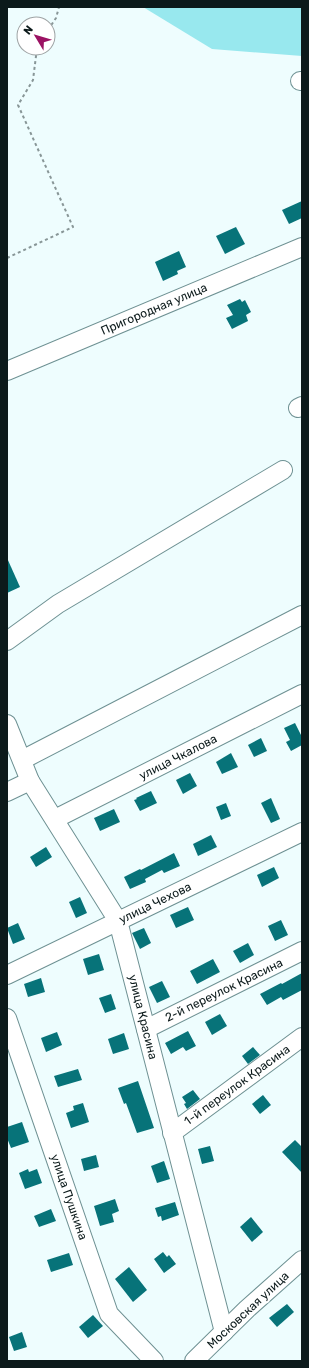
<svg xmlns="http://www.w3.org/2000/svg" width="309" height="1368" viewBox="0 0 309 1368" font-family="Rubik,sans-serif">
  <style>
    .green { fill: #98e8ee }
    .building { fill: #077379 }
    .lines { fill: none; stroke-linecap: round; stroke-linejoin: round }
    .minor-casing { stroke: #6e9193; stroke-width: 20 }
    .path { stroke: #889697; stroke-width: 2; stroke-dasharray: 3 3; stroke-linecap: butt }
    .minor { stroke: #fff; stroke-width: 18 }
    .labels { text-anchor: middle; stroke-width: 4; stroke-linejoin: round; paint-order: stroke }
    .street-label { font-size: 12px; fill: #0c1a1b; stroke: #fff }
  </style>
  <rect width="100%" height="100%" fill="#eefdfe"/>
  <path class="green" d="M 143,7 L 302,7 L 302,56 L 212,49 Z"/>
  <g class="building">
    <path d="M 302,201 L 302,218 L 289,224 L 282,210 Z"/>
    <path d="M 236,227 L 245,244 L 225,254 L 216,236 Z"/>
    <path d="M 179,251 L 186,267 L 177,271 L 178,274 L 163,281 L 155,262 Z"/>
    <path d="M 240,299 L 242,302 L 245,300 L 251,312 L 246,315 L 248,321 L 232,329 L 226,318 L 233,315 L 227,305 Z"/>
    <path d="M 7,558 L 20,587 L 7,593 Z"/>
    <path d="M 295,723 L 302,737 L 302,745 L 291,751 L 286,742 L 290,740 L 284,728 Z"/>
    <path d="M 261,738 L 267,751 L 254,757 L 248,745 Z"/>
    <path d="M 231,753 L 238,767 L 222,774 L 216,762 Z"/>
    <path d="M 190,773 L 197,786 L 183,794 L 176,780 Z"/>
    <path d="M 151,791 L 157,803 L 140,811 L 134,800 L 137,799 L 136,798 Z"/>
    <path d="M 271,798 L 280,819 L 271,823 L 261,803 Z"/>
    <path d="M 226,803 L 231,816 L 221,820 L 216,807 Z"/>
    <path d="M 114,809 L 120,822 L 100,831 L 94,818 Z"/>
    <path d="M 211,835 L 217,847 L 198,856 L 193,844 Z"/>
    <path d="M 46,847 L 52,857 L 36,867 L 30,857 Z"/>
    <path d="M 174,853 L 180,866 L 164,873 L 162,870 L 145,879 L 146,882 L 130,889 L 124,877 L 140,869 L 141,870 Z"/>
    <path d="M 274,867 L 279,878 L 262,887 L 257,875 Z"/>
    <path d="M 80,897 L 87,913 L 76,918 L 69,902 Z"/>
    <path d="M 188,907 L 194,920 L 176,928 L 170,915 Z"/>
    <path d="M 281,920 L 288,935 L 275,941 L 268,926 Z"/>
    <path d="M 18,923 L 25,939 L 13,944 L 7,928 Z"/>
    <path d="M 144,928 L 151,943 L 140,949 L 132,933 Z"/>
    <path d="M 248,943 L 254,955 L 240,963 L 233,951 Z"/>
    <path d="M 99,954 L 104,970 L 88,975 L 83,959 Z"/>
    <path d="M 213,959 L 220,972 L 197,984 L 190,971 Z"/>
    <path d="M 302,973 L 302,990 L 283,1000 L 281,997 L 267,1005 L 260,994 L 281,983 L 282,984 Z"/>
    <path d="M 41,978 L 45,992 L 28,997 L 24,984 Z"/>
    <path d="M 162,981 L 170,997 L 157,1003 L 149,987 Z"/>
    <path d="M 111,994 L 116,1009 L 105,1013 L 99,998 Z"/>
    <path d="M 220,1014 L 227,1026 L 212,1035 L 205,1022 Z"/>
    <path d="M 188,1031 L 196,1046 L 186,1051 L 183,1047 L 171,1054 L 165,1043 Z"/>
    <path d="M 57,1032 L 62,1045 L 46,1052 L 41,1038 Z"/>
    <path d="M 124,1033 L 129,1049 L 113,1054 L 108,1039 Z"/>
    <path d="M 253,1047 L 260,1055 L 248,1064 L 242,1056 Z"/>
    <path d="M 78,1069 L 82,1080 L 58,1087 L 54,1076 Z"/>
    <path d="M 138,1081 L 154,1128 L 137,1133 L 126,1103 L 124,1104 L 118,1088 Z"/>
    <path d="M 193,1090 L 200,1099 L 187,1109 L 184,1104 L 186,1103 L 182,1097 Z"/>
    <path d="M 263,1095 L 271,1105 L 260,1114 L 252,1104 Z"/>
    <path d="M 83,1103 L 89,1122 L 71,1128 L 66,1113 L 74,1110 L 73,1106 Z"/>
    <path d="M 22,1122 L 29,1142 L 11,1148 L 7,1138 L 7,1127 Z"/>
    <path d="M 295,1140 L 302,1147 L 302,1173 L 282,1152 Z"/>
    <path d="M 210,1146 L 214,1161 L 202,1164 L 198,1149 Z"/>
    <path d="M 96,1155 L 99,1167 L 84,1171 L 81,1159 Z"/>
    <path d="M 164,1161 L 170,1179 L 157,1183 L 151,1166 Z"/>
    <path d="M 28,1169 L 29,1172 L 37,1169 L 42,1183 L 25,1189 L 19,1173 Z"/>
    <path d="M 115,1199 L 119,1211 L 112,1214 L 114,1222 L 100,1226 L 94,1206 Z"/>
    <path d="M 175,1202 L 179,1215 L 162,1221 L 161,1216 L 158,1217 L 155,1208 Z"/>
    <path d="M 51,1209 L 56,1221 L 39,1227 L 34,1216 Z"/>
    <path d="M 251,1217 L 263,1232 L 252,1242 L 240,1227 Z"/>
    <path d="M 163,1252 L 167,1257 L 169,1255 L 176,1264 L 164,1273 L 154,1259 Z"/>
    <path d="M 69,1253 L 73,1265 L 51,1272 L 47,1260 Z"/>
    <path d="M 129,1267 L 147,1290 L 133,1302 L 115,1279 Z"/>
    <path d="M 287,1304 L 294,1312 L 277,1327 L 269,1318 Z"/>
    <path d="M 93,1315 L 103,1326 L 88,1338 L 79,1327 Z"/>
    <path d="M 22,1332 L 27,1347 L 14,1351 L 9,1337 Z"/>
  </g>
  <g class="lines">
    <g class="minor-casing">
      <g id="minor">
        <path d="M 300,81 L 302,81"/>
        <path d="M 7,371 L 302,247"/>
        <path d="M 298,408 L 302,406"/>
        <path d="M 7,641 L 58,604 L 283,470"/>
        <path d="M 7,724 L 30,781 L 118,921 L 224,1332"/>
        <path d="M 22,760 L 302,615"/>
        <path d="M 7,792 L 30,781"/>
        <path d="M 55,819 L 302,694"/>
        <path d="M 7,975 L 302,832"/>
        <path d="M 7,1018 L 109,1314 L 154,1361"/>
        <path d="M 146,1029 L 302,951"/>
        <path d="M 172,1133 L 302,1037"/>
        <path d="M 194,1361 L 247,1309 L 302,1260"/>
      </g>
    </g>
    <g class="path">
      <path d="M 48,30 L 56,18 L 59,7"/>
      <path d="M 7,258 L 73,227 L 18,105 L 33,80 L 37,48"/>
    </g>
    <use href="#minor" class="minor"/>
  </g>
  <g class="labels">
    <g class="street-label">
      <text transform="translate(154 309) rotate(-23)" y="4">Пригородная улица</text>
      <text transform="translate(178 757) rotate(-27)" y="4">улица Чкалова</text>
      <text transform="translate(155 903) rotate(-26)" y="4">улица Чехова</text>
      <text transform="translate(224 990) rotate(-26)" y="4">2-й переулок Красина</text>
      <text transform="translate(143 1017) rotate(76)" y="4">улица Красина</text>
      <text transform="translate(237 1085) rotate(-36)" y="4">1-й переулок Красина</text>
      <text transform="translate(69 1197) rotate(71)" y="4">улица Пушкина</text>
      <text transform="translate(248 1310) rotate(-43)" y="4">Московская улица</text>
    </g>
  </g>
  <rect width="309" height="1368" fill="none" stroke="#0c1a1b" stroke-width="16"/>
  <g transform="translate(36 36) rotate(308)"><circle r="19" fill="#ffffff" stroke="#9ea3a4"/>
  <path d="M0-3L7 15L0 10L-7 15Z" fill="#9b1263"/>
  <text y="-6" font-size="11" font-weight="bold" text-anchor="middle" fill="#0c1a1b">N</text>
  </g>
</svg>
